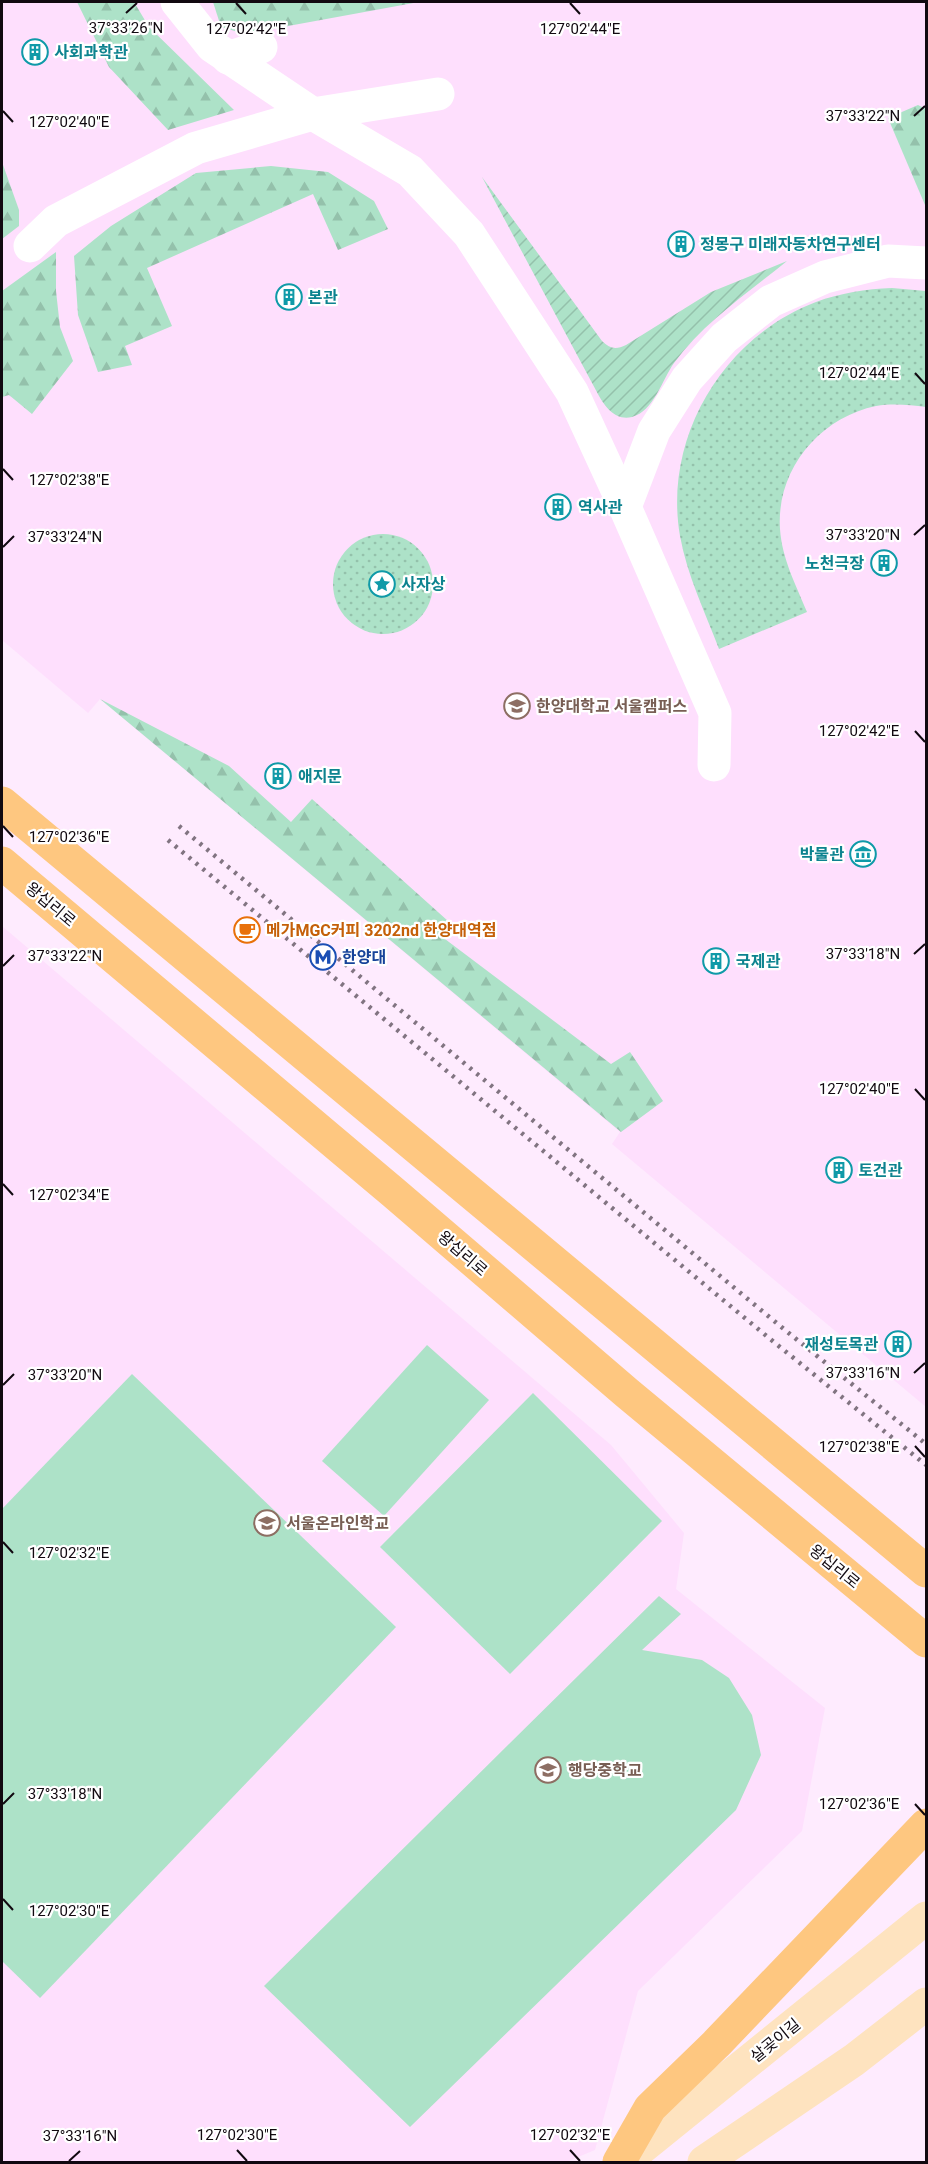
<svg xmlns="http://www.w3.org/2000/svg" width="928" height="2164" viewBox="0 0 928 2164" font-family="Roboto,'Noto Sans KR',sans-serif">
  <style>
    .built { fill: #fedffd }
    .grass { fill: url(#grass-dots) }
    .forest { fill: url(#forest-firs) }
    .garden { fill: url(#garden-furrows) }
    .pitch { fill: #ade2c8 }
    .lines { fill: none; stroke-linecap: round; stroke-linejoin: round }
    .street { stroke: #fff; stroke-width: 33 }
    .secondary { stroke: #fee3bf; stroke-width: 33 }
    .primary { stroke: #fec780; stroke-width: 33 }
    .rail { stroke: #817481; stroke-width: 4.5; stroke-dasharray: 3 6; stroke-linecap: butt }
    .ticks { fill: none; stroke: #110910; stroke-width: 2 }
    .labels { text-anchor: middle; stroke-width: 4.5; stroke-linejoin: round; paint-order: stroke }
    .culture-label { font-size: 16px; font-weight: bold; fill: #0d838f; stroke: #fff; text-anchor: start }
    .education-label { font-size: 16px; font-weight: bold; fill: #785e54; stroke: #fff; text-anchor: start }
    .street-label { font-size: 16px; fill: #110910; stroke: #fff }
    .food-label { font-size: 16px; font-weight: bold; fill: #c56008; stroke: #fff; text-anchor: start }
    .transit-label { font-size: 16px; font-weight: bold; fill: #164399; stroke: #fff; text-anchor: start }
    .ticks-label { font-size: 15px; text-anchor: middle; fill: #110910; stroke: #fff; stroke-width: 4.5; stroke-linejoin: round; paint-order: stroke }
  </style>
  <defs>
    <pattern id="grass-dots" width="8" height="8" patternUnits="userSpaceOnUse" patternTransform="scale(1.5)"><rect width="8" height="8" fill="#ade2c8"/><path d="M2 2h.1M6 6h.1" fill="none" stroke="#94c1ab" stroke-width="1.8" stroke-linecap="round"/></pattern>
    <pattern id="forest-firs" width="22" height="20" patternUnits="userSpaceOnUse" patternTransform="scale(1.5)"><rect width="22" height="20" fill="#ade2c8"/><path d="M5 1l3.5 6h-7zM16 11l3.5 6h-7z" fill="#94c1ab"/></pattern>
    <pattern id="garden-furrows" width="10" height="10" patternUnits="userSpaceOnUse" patternTransform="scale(1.5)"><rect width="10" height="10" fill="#ade2c8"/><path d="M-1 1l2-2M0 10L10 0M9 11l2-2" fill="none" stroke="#94c1ab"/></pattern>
  </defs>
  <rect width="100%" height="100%" fill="#feebfe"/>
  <g class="built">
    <path d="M 2,2 L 926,2 L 926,1407 L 612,1144 L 620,1132 L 100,699 L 88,713 L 2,640 Z"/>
    <path d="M 2,926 L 611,1445 L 684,1533 L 676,1589 L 825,1708 L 802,1831 L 638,1991 L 595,2150 L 566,2162 L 2,2162 Z"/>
  </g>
  <g class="grass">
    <path d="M 892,288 L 926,291 L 926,407 C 910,405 893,403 876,406 C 819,418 776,470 780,529 C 782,559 796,585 807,612 L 719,649 C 705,612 687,575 680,536 C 663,438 723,337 816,302 C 840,293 866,289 892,288 Z"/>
    <circle cx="383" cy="584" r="50"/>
  </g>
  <g class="forest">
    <path d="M 77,2 L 134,2 L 149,27 L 234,110 L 168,130 L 109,67 Z"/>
    <path d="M 213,2 L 419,2 L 245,34 L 221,27 Z"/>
    <path d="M 918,105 L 926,109 L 926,204 L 925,205 L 888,118 Z"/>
    <path d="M 2,162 L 19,210 L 19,226 L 2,239 Z"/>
    <path d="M 271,166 L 328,172 L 374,201 L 388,229 L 338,250 L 313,194 L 147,268 L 172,326 L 125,346 L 132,365 L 98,372 L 78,315 L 74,256 L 111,226 L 196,173 Z"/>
    <path d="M 56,252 L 56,291 L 60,327 L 73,361 L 32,414 L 9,395 L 2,397 L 2,291 Z"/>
    <path d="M 100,699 L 229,766 L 291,822 L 312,799 L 448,921 L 441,936 L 611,1064 L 630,1052 L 663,1101 L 621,1132 Z"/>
  </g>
  <path class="garden" d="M 482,177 L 602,341 C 610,349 616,350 626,345 L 711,292 L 787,261 C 748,293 704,322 674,363 C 662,380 654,411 632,417 C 616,421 606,408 599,396 Z"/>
  <g class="pitch">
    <path d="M 427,1345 L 489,1400 L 384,1516 L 322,1461 Z"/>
    <path d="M 132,1374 L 396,1627 L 40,1998 L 2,1961 L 2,1509 Z"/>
    <path d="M 533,1393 L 662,1521 L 510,1674 L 380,1547 Z"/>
    <path d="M 659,1596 L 681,1614 L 642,1650 L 702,1660 L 729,1678 L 752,1715 L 761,1755 L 736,1810 L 410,2127 L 264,1986 Z"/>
  </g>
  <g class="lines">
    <g class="street">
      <path d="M 177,2 L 212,46 L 313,114 L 410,171 L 469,234 L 572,392 L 625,507 L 715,713 L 714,765"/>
      <path d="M 228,58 L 261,47"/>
      <path d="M 30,246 L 56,221 L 196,148 L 313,114 L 438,94"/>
      <path d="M 625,507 L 654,431 L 687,379 L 724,338 L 771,301 L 825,277 L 888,261 L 926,263"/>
    </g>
    <g class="secondary">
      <path d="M 624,2162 L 926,1918"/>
      <path d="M 704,2162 L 854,2060 L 926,2004"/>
    </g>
    <g class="primary">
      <path d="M 2,803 L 926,1571"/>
      <path d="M 2,863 L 394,1193 L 627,1393 L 926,1641"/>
      <path d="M 619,2162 L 650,2108 L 716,2044 L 926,1825"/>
    </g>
    <g class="rail">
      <path d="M 179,826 L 785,1330 L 926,1444"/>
      <path d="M 168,840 L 775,1343 L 926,1465"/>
    </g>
  </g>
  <path class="ticks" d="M 236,3 L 246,14M 570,3 L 580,14M 126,13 L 137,3M 3,111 L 13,122M 914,116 L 925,106M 915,373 L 925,384M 3,469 L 13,480M 914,535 L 925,525M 3,547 L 14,536M 915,731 L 925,742M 3,826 L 13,837M 914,954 L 925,944M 3,966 L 14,955M 915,1089 L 925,1100M 3,1184 L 13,1195M 914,1373 L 925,1363M 3,1385 L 14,1374M 915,1446 L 925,1457M 3,1542 L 13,1553M 3,1804 L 14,1793M 915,1804 L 925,1815M 3,1899 L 13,1910M 237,2150 L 247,2161M 570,2150 L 580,2161M 69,2161 L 80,2151"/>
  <defs>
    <g id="building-ring" transform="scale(1.35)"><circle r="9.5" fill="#fff" stroke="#0f9aa8" stroke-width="1.5"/><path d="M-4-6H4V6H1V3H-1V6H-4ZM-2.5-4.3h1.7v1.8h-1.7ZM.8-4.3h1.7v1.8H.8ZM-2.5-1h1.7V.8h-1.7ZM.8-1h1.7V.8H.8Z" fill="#0f9aa8"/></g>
    <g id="sight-ring" transform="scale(1.35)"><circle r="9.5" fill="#fff" stroke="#0f9aa8" stroke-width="1.5"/><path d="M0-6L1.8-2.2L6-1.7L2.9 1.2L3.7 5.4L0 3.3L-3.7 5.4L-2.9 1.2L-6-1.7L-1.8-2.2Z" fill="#0f9aa8"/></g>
    <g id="university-ring" transform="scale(1.35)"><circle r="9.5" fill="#fff" stroke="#8d6e63" stroke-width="1.5"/><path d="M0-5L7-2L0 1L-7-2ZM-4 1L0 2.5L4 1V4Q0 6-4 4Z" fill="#8d6e63"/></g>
    <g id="museum-ring" transform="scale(1.35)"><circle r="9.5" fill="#fff" stroke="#0f9aa8" stroke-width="1.5"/><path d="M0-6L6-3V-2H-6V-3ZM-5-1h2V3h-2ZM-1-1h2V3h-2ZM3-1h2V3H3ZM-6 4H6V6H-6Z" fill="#0f9aa8"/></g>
    <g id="cafe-ring" transform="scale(1.35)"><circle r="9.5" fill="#fff" stroke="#e8710a" stroke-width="1.5"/><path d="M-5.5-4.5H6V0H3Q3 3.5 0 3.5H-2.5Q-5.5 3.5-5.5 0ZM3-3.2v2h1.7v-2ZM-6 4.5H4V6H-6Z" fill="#e8710a"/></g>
    <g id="metro-ring" transform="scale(1.35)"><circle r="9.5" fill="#fff" stroke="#1a4fb4" stroke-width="1.5"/><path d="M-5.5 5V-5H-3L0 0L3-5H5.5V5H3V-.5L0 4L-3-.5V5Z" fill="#1a4fb4"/></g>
    <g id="school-ring" transform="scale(1.35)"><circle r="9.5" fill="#fff" stroke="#8d6e63" stroke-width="1.5"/><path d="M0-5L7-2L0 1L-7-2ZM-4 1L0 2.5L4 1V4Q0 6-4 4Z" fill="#8d6e63"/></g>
  </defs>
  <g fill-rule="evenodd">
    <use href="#building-ring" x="35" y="52"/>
    <use href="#building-ring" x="681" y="244"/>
    <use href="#building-ring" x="289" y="297"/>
    <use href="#building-ring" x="558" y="507"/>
    <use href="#building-ring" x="884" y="563"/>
    <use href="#sight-ring" x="382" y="584"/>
    <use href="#university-ring" x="517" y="706"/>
    <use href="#building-ring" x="278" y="776"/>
    <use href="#museum-ring" x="863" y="854"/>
    <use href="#cafe-ring" x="247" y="930"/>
    <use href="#metro-ring" x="323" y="957"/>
    <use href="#building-ring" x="716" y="961"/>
    <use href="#building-ring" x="839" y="1170"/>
    <use href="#building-ring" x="898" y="1344"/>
    <use href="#school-ring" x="267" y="1523"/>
    <use href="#school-ring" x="548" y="1770"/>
  </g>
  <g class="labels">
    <g class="culture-label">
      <text x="54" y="58">사회과학관</text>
      <text x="700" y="250">정몽구 미래자동차연구센터</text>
      <text x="308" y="303">본관</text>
      <text x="578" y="513">역사관</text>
      <text x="864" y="569" text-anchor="end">노천극장</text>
      <text x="401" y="590">사자상</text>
      <text x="298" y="782">애지문</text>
      <text x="844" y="860" text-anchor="end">박물관</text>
      <text x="736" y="967">국제관</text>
      <text x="858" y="1176">토건관</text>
      <text x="878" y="1350" text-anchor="end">재성토목관</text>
    </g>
    <g class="education-label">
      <text x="536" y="712">한양대학교 서울캠퍼스</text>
      <text x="286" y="1529">서울온라인학교</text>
      <text x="568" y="1776">행당중학교</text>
    </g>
    <g class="street-label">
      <text transform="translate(51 904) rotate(40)" y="6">왕십리로</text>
      <text transform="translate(463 1253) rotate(41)" y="6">왕십리로</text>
      <text transform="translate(835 1566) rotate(39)" y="6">왕십리로</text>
      <text transform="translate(775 2040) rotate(-39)" y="6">살곶이길</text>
    </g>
    <g class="food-label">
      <text x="266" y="936">메가MGC커피 3202nd 한양대역점</text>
    </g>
    <g class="transit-label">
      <text x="342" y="963">한양대</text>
    </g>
  </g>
  <g class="ticks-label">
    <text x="126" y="33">37°33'26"N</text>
    <text x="580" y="34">127°02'44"E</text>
    <text x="246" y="34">127°02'42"E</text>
    <text x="863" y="121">37°33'22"N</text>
    <text x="69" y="127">127°02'40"E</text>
    <text x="859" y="378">127°02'44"E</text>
    <text x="69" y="485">127°02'38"E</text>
    <text x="863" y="540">37°33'20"N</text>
    <text x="65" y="542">37°33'24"N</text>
    <text x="859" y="736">127°02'42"E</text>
    <text x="69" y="842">127°02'36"E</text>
    <text x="863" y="959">37°33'18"N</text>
    <text x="65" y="961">37°33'22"N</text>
    <text x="859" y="1094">127°02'40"E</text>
    <text x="69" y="1200">127°02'34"E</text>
    <text x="863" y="1378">37°33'16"N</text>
    <text x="65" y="1380">37°33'20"N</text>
    <text x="859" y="1452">127°02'38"E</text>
    <text x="69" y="1558">127°02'32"E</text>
    <text x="65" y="1799">37°33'18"N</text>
    <text x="859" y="1809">127°02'36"E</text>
    <text x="69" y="1916">127°02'30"E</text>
    <text x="237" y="2140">127°02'30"E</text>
    <text x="570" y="2140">127°02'32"E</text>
    <text x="80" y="2141">37°33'16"N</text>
  </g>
  <rect width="928" height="2164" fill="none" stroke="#110910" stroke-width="6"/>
</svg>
